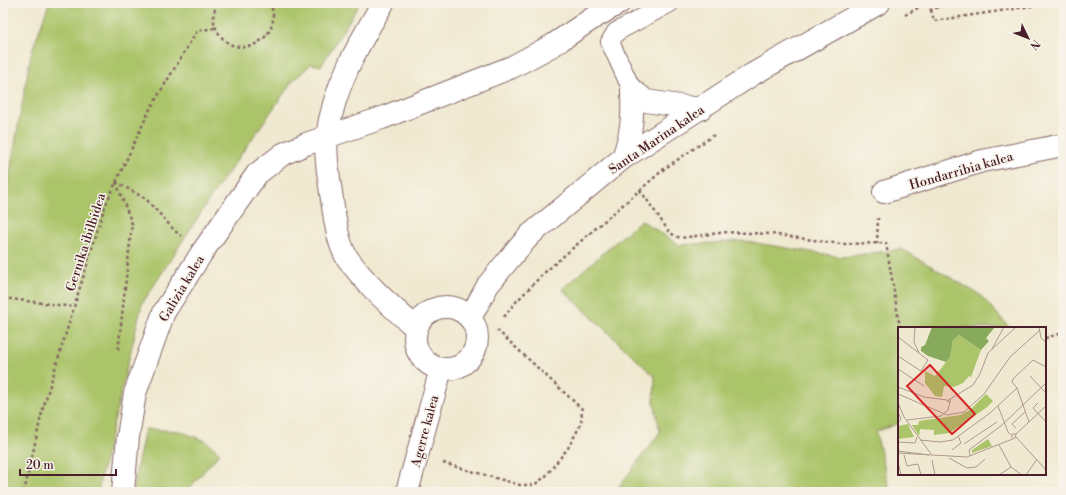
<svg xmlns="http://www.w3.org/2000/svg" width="1066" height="495" viewBox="0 0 1066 495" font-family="'Libre Bodoni',serif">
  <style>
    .green { fill: #abc469; stroke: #7a724a }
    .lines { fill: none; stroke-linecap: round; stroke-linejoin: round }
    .service-casing { stroke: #846665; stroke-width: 20 }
    .minor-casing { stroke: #846665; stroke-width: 24 }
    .path { stroke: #846665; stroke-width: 2.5; stroke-dasharray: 3 3; stroke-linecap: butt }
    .service { stroke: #fff; stroke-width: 18 }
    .minor { stroke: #fff; stroke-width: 22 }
    .labels { text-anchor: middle; stroke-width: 3; stroke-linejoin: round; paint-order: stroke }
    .street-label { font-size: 13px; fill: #4a1f2b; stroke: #f7f3e8 }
    .inset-river { fill: none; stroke: #67c1e5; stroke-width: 2 }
    .inset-road { fill: none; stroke: #ae988f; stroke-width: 1 }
    .view { fill: #d62828; fill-opacity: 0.15; stroke: #d62828; stroke-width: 2 }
    .inset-edge { fill: none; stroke: #4a1f2b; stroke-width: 2 }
  </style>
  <rect width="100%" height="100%" fill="#f7f3e8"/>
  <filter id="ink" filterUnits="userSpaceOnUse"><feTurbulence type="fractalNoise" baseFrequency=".025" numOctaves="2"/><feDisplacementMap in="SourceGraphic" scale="8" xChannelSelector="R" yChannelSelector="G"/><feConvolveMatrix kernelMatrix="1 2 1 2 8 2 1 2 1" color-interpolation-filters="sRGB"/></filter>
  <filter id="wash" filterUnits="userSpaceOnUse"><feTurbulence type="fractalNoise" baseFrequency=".012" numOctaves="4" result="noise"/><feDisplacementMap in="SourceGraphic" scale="16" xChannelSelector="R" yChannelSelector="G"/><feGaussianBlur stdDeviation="0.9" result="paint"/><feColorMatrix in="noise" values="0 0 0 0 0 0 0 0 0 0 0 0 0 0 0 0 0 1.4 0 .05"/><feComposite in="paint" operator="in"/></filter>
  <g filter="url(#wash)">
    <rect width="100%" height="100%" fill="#f0e9d1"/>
    <g class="green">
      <path d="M 49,3 L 360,3 L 321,66 L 311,64 L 292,82 L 209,200 L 142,304 L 100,480 L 99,492 L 3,492 L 3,211 L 31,54 Z"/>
      <path d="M 641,220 L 679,245 L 744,241 L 842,257 L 902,249 L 980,295 L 1010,328 L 899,328 L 899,423 L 876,432 L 890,492 L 615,492 L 660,432 L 654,402 L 655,377 L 562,289 Z"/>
      <path d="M 145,429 L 179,431 L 206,441 L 220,453 L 186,492 L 134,492 L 134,481 Z"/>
    </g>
  </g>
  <g filter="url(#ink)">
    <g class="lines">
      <g class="service-casing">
        <path id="service" d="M 632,90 L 610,42 L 616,32 L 670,3"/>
      </g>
      <g class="minor-casing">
        <g id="minor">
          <path d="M 383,3 C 358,45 333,88 327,137 C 324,154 330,183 332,200 C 335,218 337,240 346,256 C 365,284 391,306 416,328"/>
          <path d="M 632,90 L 646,101 L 700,109"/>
          <path d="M 623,158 C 632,132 633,117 632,90"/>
          <path d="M 884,192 L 982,161 L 1063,145"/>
          <circle cx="446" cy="338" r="31"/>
          <path d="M 470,318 L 488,285 L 509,259 L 530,235 L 623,158 L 753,74 L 879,3"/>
          <path d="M 123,492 L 128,437 L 135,393 L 164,312 L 203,251 L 257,174 L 283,154 L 306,144 L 382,118 L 512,67 L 553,45 L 593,18 L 619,3"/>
          <path d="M 407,492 L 441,369"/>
        </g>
      </g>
      <g class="path">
        <path d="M 217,3 C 213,13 212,23 218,32 C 237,65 286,38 270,3"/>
        <path d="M 928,3 L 931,10 L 948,3"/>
        <path d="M 931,10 L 934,21 L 1052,3"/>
        <path d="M 905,15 L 927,3"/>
        <path d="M 116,182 L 132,224 L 118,352"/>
        <path d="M 116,182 L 146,199 L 175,231 L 181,236"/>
        <path d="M 640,190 L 670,233 L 680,238 L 727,232 L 771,234 L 841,244 L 886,243 L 900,328"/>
        <path d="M 877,244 L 878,218"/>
        <path d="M 3,298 L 74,307"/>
        <path d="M 504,317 L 514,304 L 544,273 L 640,190 L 664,169 L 714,135"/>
        <path d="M 1045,338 L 1063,333"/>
        <path d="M 443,463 L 520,485 L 534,485 L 545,477 L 568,448 L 581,424 L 582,409 L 496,329"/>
        <path d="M 24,492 L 43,408 L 105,206 L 150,109 L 197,31 L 215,28"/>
      </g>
      <use href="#service" class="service"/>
      <use href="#minor" class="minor"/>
    </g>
  </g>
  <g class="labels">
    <g class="street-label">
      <text transform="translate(656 139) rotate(-34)" y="5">Santa Marina kalea</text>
      <text transform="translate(961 170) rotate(-16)" y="5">Hondarribia kalea</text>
      <text transform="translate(85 242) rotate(-72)" y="5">Gernika ibilbidea</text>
      <text transform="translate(181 288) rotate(-59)" y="5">Galizia kalea</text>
      <text transform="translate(424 431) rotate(-75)" y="5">Agerre kalea</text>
    </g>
  </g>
  <g transform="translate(898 327)">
    <rect width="148" height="148" fill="#f0e9d1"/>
    <path d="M 61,8 L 83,23 L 77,39 L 73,50 L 71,49 L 65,56 L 56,60 L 46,59 L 44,70 L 37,69 L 27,56 L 27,44 L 37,49 L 52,30 L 55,13 ZM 88,67 L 95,74 L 88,81 L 51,106 L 36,108 L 36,103 L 22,102 L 21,109 L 14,98 L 20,98 L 21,94 L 62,88 L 72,83 ZM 10,97 L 16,110 L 0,112 L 0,99 ZM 90,112 L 94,119 L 74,126 L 74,123 Z" fill="#abc469"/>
    <path d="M 34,0 L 97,0 L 88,11 L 91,14 L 83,23 L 61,8 L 55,13 L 52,30 L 48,35 L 30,29 L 23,24 L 23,20 L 27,18 Z" fill="#88aa5d"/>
    <path class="inset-river" d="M 53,148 L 68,148"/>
    <path class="inset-road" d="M 17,0 L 16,15 L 21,26M 141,0 L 143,11 L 148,15M 0,10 L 30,33 L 23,44 L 0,29M 94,22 L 106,0M 0,42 L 26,59M 132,49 L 148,66M 0,60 L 26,70 L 49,73M 119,61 L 131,95M 0,67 L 49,88 L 66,85 L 86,67 L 112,30 L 141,4M 52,72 L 52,75 L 49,74 L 75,58 L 82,47 L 90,26 L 118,0M 0,76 L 6,90 L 33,127M 140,76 L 135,81 L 148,95M 100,79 L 110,105 L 113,108M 0,85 L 3,92 L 0,96M 9,93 L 43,89 L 50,83 L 52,75M 118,101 L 114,97 L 127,85M 118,110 L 148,143M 114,111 L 114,107 L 118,107 L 148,79M 22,113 L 42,115 L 55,113 L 92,86 L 119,61 L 114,55 L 115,52 L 135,33 L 148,40M 0,115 L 17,116 L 19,110M 66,117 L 99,95M 101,118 L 113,140 L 124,148M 54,123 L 63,116 L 60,109M 0,124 L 31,128M 0,126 L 69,130 L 117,111 L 118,107M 6,128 L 9,139 L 20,137 L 23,148M 72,129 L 71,123 L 104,98 L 148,56M 51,131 L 69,141 L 78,140 L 87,132M 34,133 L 37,148M 0,135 L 3,148M 101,148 L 113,140M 128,148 L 139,132"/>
    <path class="view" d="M 32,38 L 77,87 L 54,107 L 9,59 Z"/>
    <rect width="148" height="148" class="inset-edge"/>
  </g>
  <rect width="1066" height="495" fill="none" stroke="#f7f3e8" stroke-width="16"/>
  <g transform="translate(1028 38) rotate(133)" stroke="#f7f3e8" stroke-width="3" paint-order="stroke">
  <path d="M0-3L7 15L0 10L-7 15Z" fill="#4a1f2b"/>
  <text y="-6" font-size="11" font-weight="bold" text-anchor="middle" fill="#4a1f2b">N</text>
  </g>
  <path d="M20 469v6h96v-6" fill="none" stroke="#4a1f2b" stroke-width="2"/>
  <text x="26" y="469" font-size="12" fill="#4a1f2b" stroke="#f7f3e8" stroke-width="3" paint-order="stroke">20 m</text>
</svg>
